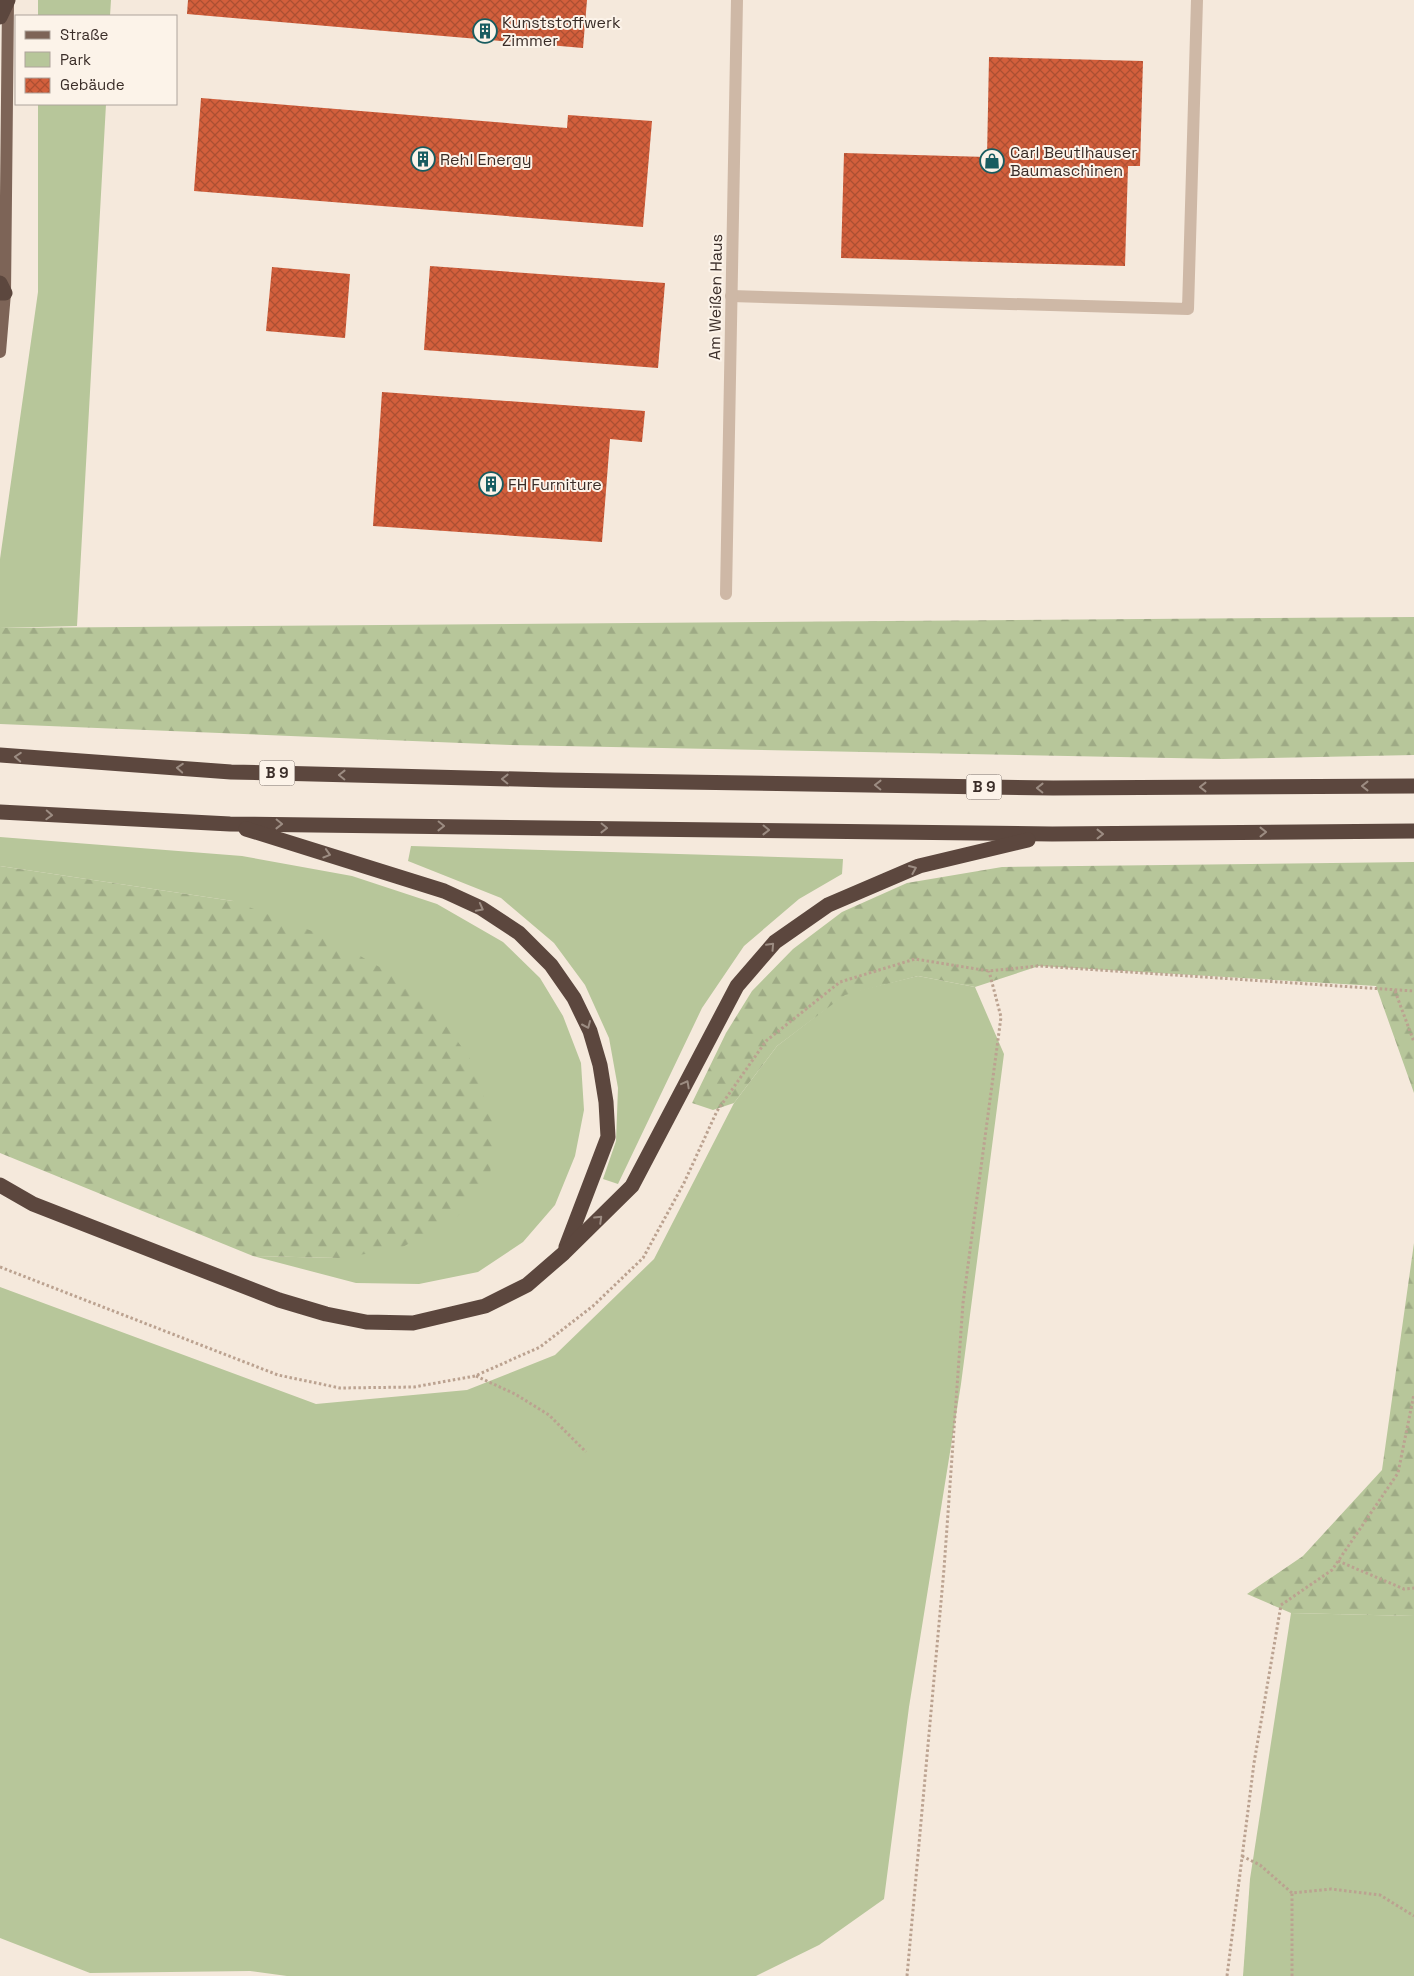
<svg xmlns="http://www.w3.org/2000/svg" width="1414" height="1976" viewBox="0 0 1414 1976" font-family="'Space Grotesk',sans-serif">
  <style>
    .green { fill: #b7c69a }
    .forest { fill: url(#forest-firs) }
    .building { fill: url(#building-cross-hatch) }
    .lines { fill: none; stroke-linecap: round; stroke-linejoin: round }
    .path { stroke: #bba290; stroke-width: 3; stroke-dasharray: 2.5 2.5; stroke-linecap: butt }
    .minor { stroke: #ceb8a6; stroke-width: 12 }
    .major { stroke: #7d6457; stroke-width: 12 }
    .highway { stroke: #5c473e; stroke-width: 15 }
    .oneway { stroke: #9c8c82 }
    .labels { text-anchor: middle; stroke-width: 4; stroke-linejoin: round; paint-order: stroke }
    .shield { fill: #fcf3e9; stroke: #746862; stroke-width: 1 }
    .shield-label { font-size: 15px; font-weight: bold; fill: #3a2d28 }
    .poi-label { font-size: 16px; fill: #3a2d28; stroke: #fcf3e9; text-anchor: start }
    .street-label { font-size: 16px; fill: #3a2d28; stroke: #fcf3e9 }
  </style>
  <defs>
    <pattern id="forest-firs" width="22" height="20" patternUnits="userSpaceOnUse" patternTransform="scale(1.25)"><rect width="22" height="20" fill="#b7c69a"/><path d="M5 1l3.5 6h-7zM16 11l3.5 6h-7z" fill="#9eaa85"/></pattern>
    <pattern id="building-cross-hatch" width="8" height="8" patternUnits="userSpaceOnUse" patternTransform="scale(1.25)"><rect width="8" height="8" fill="#d35f3c"/><path d="M0 0l8 8M0 8l8-8" fill="none" stroke="#ac4f32"/></pattern>
  </defs>
  <rect width="100%" height="100%" fill="#f5e9dc"/>
  <g class="green">
    <path d="M 38,0 L 111,0 L 110,16 L 38,16 Z"/>
    <path d="M 38,104 L 106,104 L 77,626 L 0,628 L 0,559 L 38,292 Z"/>
    <path d="M 0,837 L 242,856 L 352,876 L 437,904 L 503,942 L 540,978 L 563,1016 L 581,1063 L 584,1110 L 575,1156 L 555,1205 L 523,1242 L 478,1272 L 419,1284 L 356,1283 L 253,1256 L 338,1258 L 233,901 L 0,866 Z"/>
    <path d="M 411,846 L 843,859 L 842,874 L 799,899 L 744,946 L 702,1008 L 618,1184 L 603,1179 L 616,1141 L 618,1088 L 609,1038 L 585,985 L 554,943 L 501,898 L 408,861 Z"/>
    <path d="M 918,976 L 975,987 L 1004,1054 L 961,1384 L 909,1707 L 884,1899 L 819,1945 L 756,1976 L 287,1976 L 250,1971 L 90,1973 L 0,1938 L 0,1287 L 316,1404 L 467,1390 L 555,1355 L 654,1259 L 734,1103 L 777,1046 L 845,994 Z"/>
    <path d="M 1291,1613 L 1414,1616 L 1414,1976 L 1243,1976 L 1250,1879 Z"/>
  </g>
  <g class="forest">
    <path d="M 1414,617 L 1414,755 L 1223,759 L 510,745 L 0,724 L 0,628 Z"/>
    <path d="M 1414,862 L 1414,1093 L 1376,986 L 1039,966 L 975,987 L 918,976 L 845,995 L 777,1046 L 734,1103 L 713,1110 L 692,1103 L 726,1033 L 752,991 L 793,949 L 842,912 L 907,883 L 1002,867 Z"/>
    <path d="M 0,866 L 233,901 L 325,936 L 420,990 L 469,1057 L 495,1128 L 490,1175 L 457,1217 L 399,1249 L 338,1258 L 253,1256 L 0,1153 Z"/>
    <path d="M 1414,1243 L 1414,1616 L 1291,1613 L 1247,1594 L 1303,1556 L 1382,1470 Z"/>
  </g>
  <g class="building">
    <path d="M 188,0 L 587,0 L 583,48 L 187,14 Z"/>
    <path d="M 989,57 L 1143,61 L 1140,166 L 1128,166 L 1125,266 L 841,258 L 844,153 L 987,157 Z"/>
    <path d="M 201,98 L 567,128 L 568,115 L 652,121 L 643,227 L 194,191 Z"/>
    <path d="M 430,266 L 665,283 L 658,368 L 424,350 Z"/>
    <path d="M 272,267 L 350,274 L 345,338 L 266,331 Z"/>
    <path d="M 382,392 L 645,411 L 642,442 L 610,439 L 602,542 L 373,526 Z"/>
  </g>
  <g class="lines">
    <g class="path">
      <path d="M 1395,991 L 1414,1042"/>
      <path d="M 0,1267 L 278,1375 L 340,1388 L 414,1387 L 475,1376 L 540,1347 L 593,1306 L 643,1258 L 684,1183 L 717,1111 L 766,1041 L 840,982 L 915,959 L 989,971 L 1039,966 L 1414,991"/>
      <path d="M 476,1376 L 515,1394 L 549,1415 L 586,1452"/>
      <path d="M 1338,1561 L 1404,1589 L 1414,1588"/>
      <path d="M 1242,1856 L 1260,1865 L 1292,1893 L 1331,1889 L 1380,1895 L 1414,1916"/>
      <path d="M 907,1976 L 944,1569 L 963,1303 L 1001,1017 L 989,971"/>
      <path d="M 1227,1976 L 1254,1763 L 1281,1605 L 1332,1570 L 1398,1473 L 1414,1394"/>
      <path d="M 1292,1976 L 1292,1893"/>
    </g>
    <g class="minor">
      <path d="M 731,296 L 1188,309 L 1197,0"/>
      <path d="M 726,594 L 737,0"/>
    </g>
    <path class="major" d="M 0,352 L 5,293 L 8,2"/>
    <g class="highway">
      <path d="M 0,17 L 8,0"/>
      <path d="M 0,283 L 5,293 L 0,293"/>
      <path d="M 0,755 L 231,772 L 554,780 L 1053,788 L 1414,786"/>
      <path d="M 0,812 L 230,824 L 1052,834 L 1414,831"/>
      <path d="M 246,829 L 444,891 L 481,908 L 519,933 L 551,965 L 574,998 L 590,1031 L 600,1065 L 606,1102 L 608,1137 L 566,1247"/>
      <path d="M 0,1185 L 33,1204 L 279,1300 L 326,1314 L 366,1322 L 413,1323 L 485,1306 L 527,1285 L 564,1253 L 632,1186 L 737,986 L 775,942 L 828,905 L 919,866 L 1028,840"/>
    </g>
  </g>
  <defs><path id="oneway-chevron" d="M-2-3.5L2.5 0L-2 3.5" fill="none" stroke-width="1.6" stroke-linecap="round" stroke-linejoin="round" transform="scale(1.25)"/></defs>
  <g class="oneway">
    <use href="#oneway-chevron" transform="translate(18 757) rotate(-176)"/>
    <use href="#oneway-chevron" transform="translate(180 768) rotate(-176)"/>
    <use href="#oneway-chevron" transform="translate(342 775) rotate(-179)"/>
    <use href="#oneway-chevron" transform="translate(505 779) rotate(-179)"/>
    <use href="#oneway-chevron" transform="translate(878 785) rotate(-179)"/>
    <use href="#oneway-chevron" transform="translate(1365 786) rotate(180)"/>
    <use href="#oneway-chevron" transform="translate(1203 787) rotate(180)"/>
    <use href="#oneway-chevron" transform="translate(1040 788) rotate(-179)"/>
    <use href="#oneway-chevron" transform="translate(49 815) rotate(3)"/>
    <use href="#oneway-chevron" transform="translate(279 824) rotate(1)"/>
    <use href="#oneway-chevron" transform="translate(441 826) rotate(1)"/>
    <use href="#oneway-chevron" transform="translate(604 828) rotate(1)"/>
    <use href="#oneway-chevron" transform="translate(766 830) rotate(1)"/>
    <use href="#oneway-chevron" transform="translate(1263 832)"/>
    <use href="#oneway-chevron" transform="translate(1100 834)"/>
    <use href="#oneway-chevron" transform="translate(327 854) rotate(17)"/>
    <use href="#oneway-chevron" transform="translate(913 869) rotate(-23)"/>
    <use href="#oneway-chevron" transform="translate(480 908) rotate(28)"/>
    <use href="#oneway-chevron" transform="translate(771 946) rotate(-47)"/>
    <use href="#oneway-chevron" transform="translate(587 1025) rotate(66)"/>
    <use href="#oneway-chevron" transform="translate(686 1084) rotate(-62)"/>
    <use href="#oneway-chevron" transform="translate(599 1219) rotate(-44)"/>
  </g>
  <defs>
    <g id="building-ring" transform="scale(1.25)"><circle r="9.5" fill="#fcf3e9" stroke="#185c60" stroke-width="1.5"/><path d="M-4-6H4V6H1V3H-1V6H-4ZM-2.5-4.3h1.7v1.8h-1.7ZM.8-4.3h1.7v1.8H.8ZM-2.5-1h1.7V.8h-1.7ZM.8-1h1.7V.8H.8Z" fill="#185c60"/></g>
    <g id="shop-ring" transform="scale(1.25)"><circle r="9.5" fill="#fcf3e9" stroke="#185c60" stroke-width="1.5"/><path d="M-5-2.5h2.3a2.7 3.5 0 0 1 5.4 0H5L5.5 6h-11ZM-1.5-2.5h3a1.5 2.3 0 0 0-3 0Z" fill="#185c60"/></g>
  </defs>
  <g fill-rule="evenodd">
    <use href="#building-ring" x="485" y="31"/>
    <use href="#building-ring" x="423" y="159"/>
    <use href="#shop-ring" x="992" y="161"/>
    <use href="#building-ring" x="491" y="484"/>
  </g>
  <g class="labels">
    <g class="shield">
      <rect x="259.5" y="760.5" width="35" height="25" rx="4"/>
      <rect x="966.5" y="774.5" width="35" height="25" rx="4"/>
    </g>
    <g class="shield-label">
      <text x="277" y="778">B 9</text>
      <text x="984" y="792">B 9</text>
    </g>
    <g class="poi-label">
      <text x="502" y="28">Kunststoffwerk<tspan x="502" dy="18">Zimmer</tspan></text>
      <text x="1010" y="158">Carl Beutlhauser<tspan x="1010" dy="18">Baumaschinen</tspan></text>
      <text x="440" y="165">Rehl Energy</text>
      <text x="508" y="490">FH Furniture</text>
    </g>
    <g class="street-label">
      <text transform="translate(715 297) rotate(-89)" y="6">Am Weißen Haus</text>
    </g>
  </g>
  <rect x="15" y="15" width="162" height="90" fill="#fcf3e9" stroke="#aea49c"/>
  <rect x="25" y="31" width="25" height="8" fill="#7d6457" stroke="#aea49c"/>
  <text x="60" y="40" font-size="15" fill="#3a2d28">Straße</text>
  <rect x="25" y="52" width="25" height="15" fill="#b7c69a" stroke="#aea49c"/>
  <text x="60" y="65" font-size="15" fill="#3a2d28">Park</text>
  <rect x="25" y="78" width="25" height="15" fill="url(#building-cross-hatch)" stroke="#aea49c"/>
  <text x="60" y="90" font-size="15" fill="#3a2d28">Gebäude</text>
</svg>
